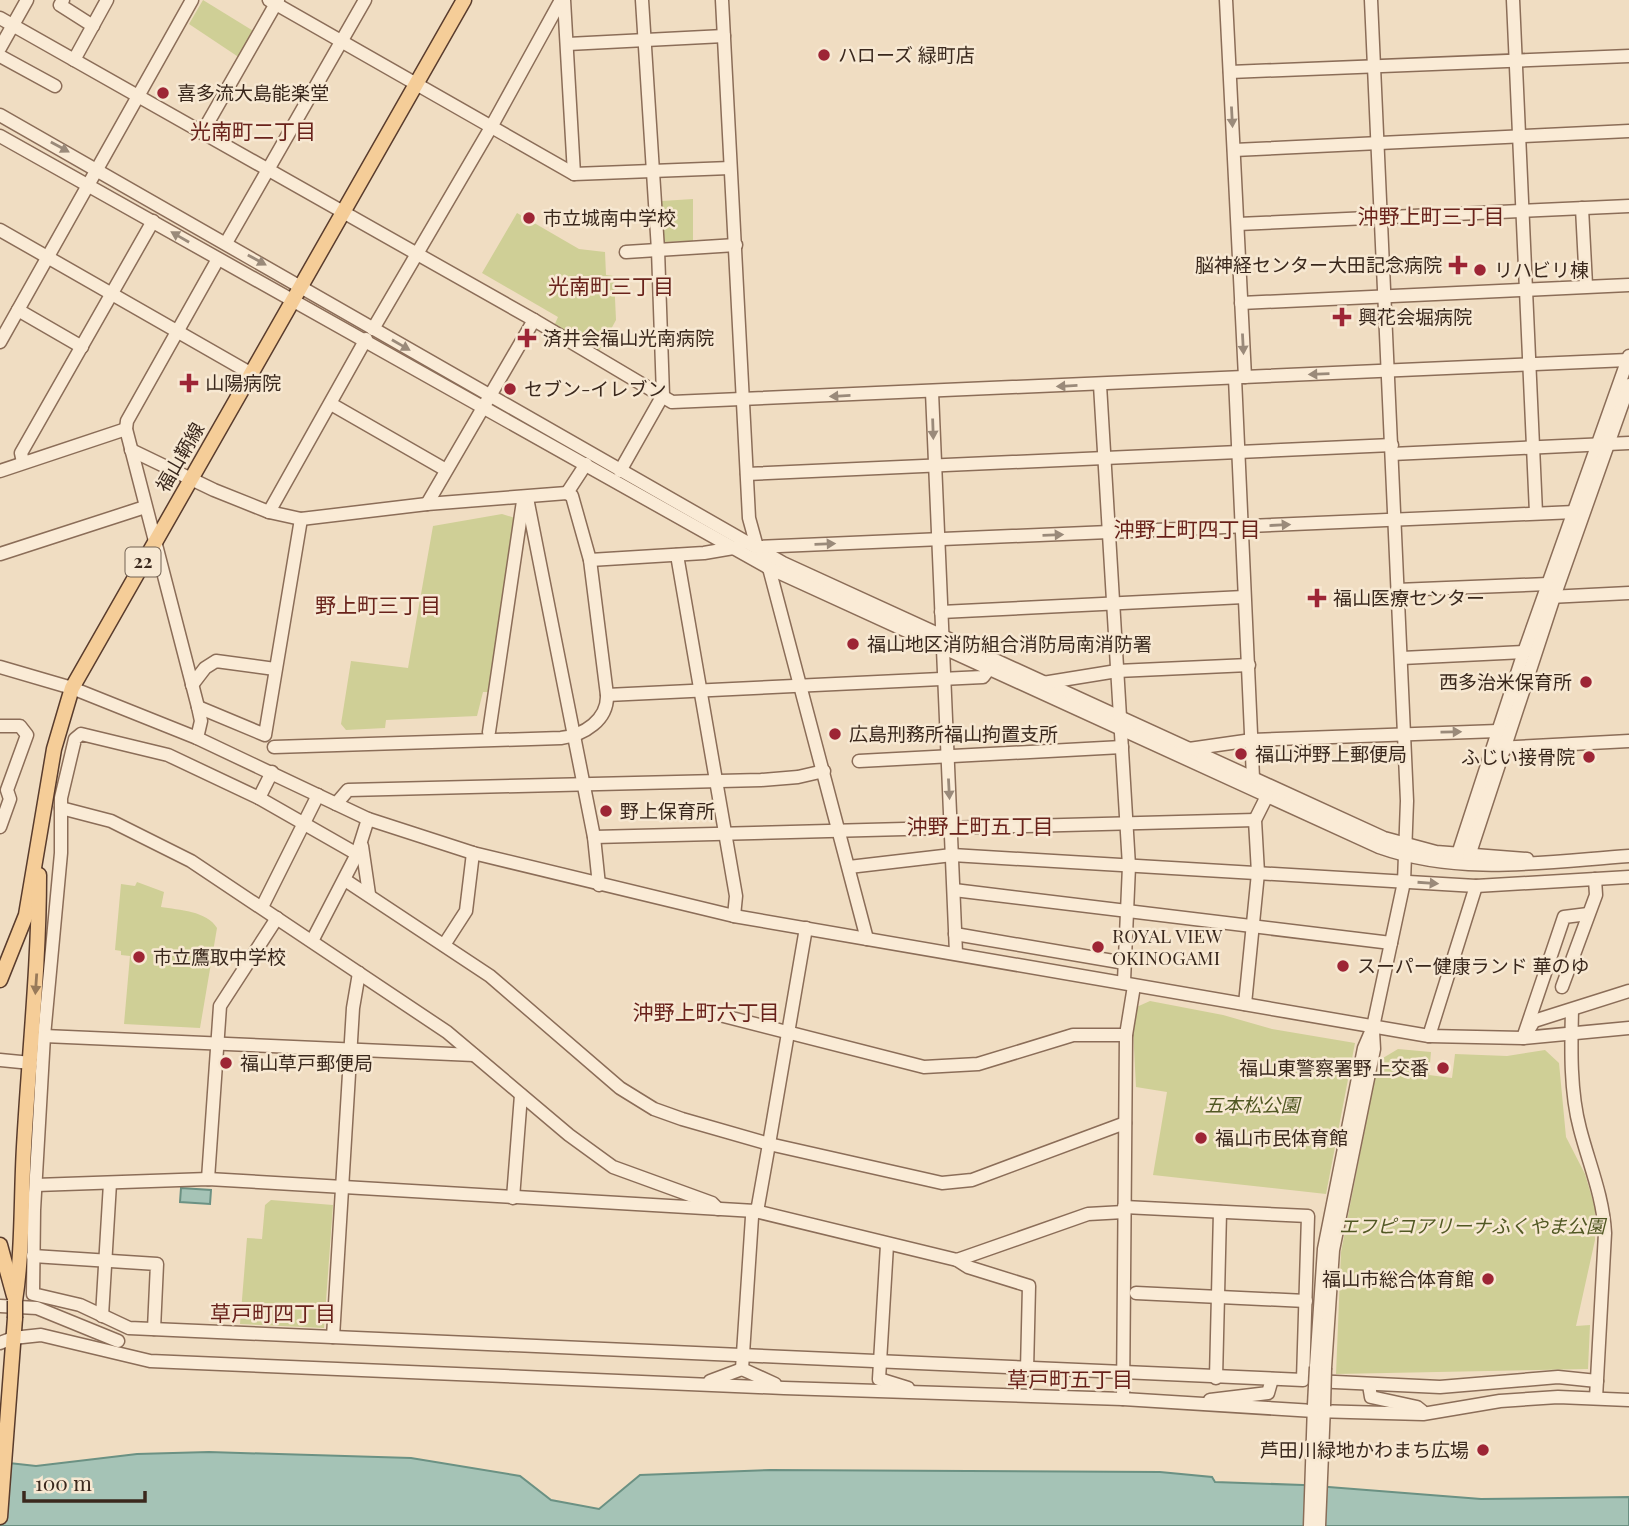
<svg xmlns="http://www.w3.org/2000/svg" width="1629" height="1526" viewBox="0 0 1629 1526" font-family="'Playfair Display','Noto Sans JP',serif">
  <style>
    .green { fill: #cfcf96 }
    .water { fill: #a5c3b6; stroke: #6b9183; stroke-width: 2 }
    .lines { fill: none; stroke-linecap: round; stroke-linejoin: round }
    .minor-casing { stroke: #8b6d58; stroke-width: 15 }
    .major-casing { stroke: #593c2d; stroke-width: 17 }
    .minor { stroke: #faebd6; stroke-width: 12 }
    .major { stroke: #f5cd98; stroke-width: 14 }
    .minor-bridge-casing { stroke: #8b6d58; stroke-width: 15; stroke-linecap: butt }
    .major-bridge-casing { stroke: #593c2d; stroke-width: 17; stroke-linecap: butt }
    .minor-bridge { stroke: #faebd6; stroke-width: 12 }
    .major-bridge { stroke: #f5cd98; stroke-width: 14 }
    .oneway { fill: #9a8a7a }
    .oneway2 { fill: #987a5a }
    .poi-dot { fill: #9d2535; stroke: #f7e8d2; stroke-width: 2.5 }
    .labels { text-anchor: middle; stroke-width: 5; stroke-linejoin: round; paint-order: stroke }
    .shield { fill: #f7e8d2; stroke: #736253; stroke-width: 2 }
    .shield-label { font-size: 18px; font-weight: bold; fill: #3a281d }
    .poi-label { font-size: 19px; fill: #3a281d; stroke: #f7e8d2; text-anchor: start }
    .street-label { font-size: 19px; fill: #3a281d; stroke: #f7e8d2 }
    .park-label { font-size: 19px; font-style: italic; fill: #515823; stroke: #f7e8d2 }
    .neighbourhood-label { font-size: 21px; fill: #69221b; stroke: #f7e8d2 }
  </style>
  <rect width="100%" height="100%" fill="#f0ddc2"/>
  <g class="green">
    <path d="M 203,0 L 255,32 L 240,58 L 189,24 Z"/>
    <path d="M 693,199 L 693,241 L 663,242 L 662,201 Z"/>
    <path d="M 517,213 L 579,249 L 605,252 L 606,275 L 614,276 L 616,320 L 599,351 L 554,326 L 558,317 L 482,273 Z"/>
    <path d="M 502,514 L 515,518 L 489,692 L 483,692 L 477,716 L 386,720 L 385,728 L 346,730 L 341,724 L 351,661 L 408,668 L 433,526 Z"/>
    <path d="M 137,882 L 164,892 L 161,907 C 179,910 207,911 217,928 L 200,1028 L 124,1024 L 130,956 L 121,955 L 121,951 L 115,950 L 121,884 L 135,886 Z"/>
    <path d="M 1150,1001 L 1223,1015 L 1272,1029 L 1355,1043 L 1326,1194 L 1153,1175 L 1167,1092 L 1136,1087 L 1132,1009 Z"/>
    <path d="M 1398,1049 L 1431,1052 L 1429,1075 L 1452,1078 L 1455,1054 L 1507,1056 L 1545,1050 L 1559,1063 L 1566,1137 L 1585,1174 L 1595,1208 L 1595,1240 L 1576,1326 L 1590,1325 L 1588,1369 L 1336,1374 L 1341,1252 L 1378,1061 Z"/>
    <path d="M 271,1200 L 333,1205 L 324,1328 L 240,1324 L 247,1238 L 262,1239 L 265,1205 Z"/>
  </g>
  <g class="water">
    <path d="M 181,1188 L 211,1190 L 210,1204 L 180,1202 Z"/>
    <path d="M 209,1452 L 411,1458 L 520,1476 L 551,1500 L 599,1509 L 640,1475 L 770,1470 L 1160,1472 L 1212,1477 L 1215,1482 L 1303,1485 L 1481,1499 L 1629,1497 L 1629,1526 L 0,1526 L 0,1462 L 36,1466 L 137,1454 Z"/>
  </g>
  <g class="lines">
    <g class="minor-casing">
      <g id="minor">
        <path d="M 63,0 L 60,5 L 93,26"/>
        <path d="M 269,0 L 574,174 L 730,168"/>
        <path d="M 564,0 L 574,174"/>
        <path d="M 722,0 L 749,518 L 757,547 L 769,568 L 867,939"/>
        <path d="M 1226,0 L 1245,377"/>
        <path d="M 1513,0 L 1536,513"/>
        <path d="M 0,18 L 534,320 L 672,402 L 1628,360"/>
        <path d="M 568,44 L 724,36"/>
        <path d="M 0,48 L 27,0"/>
        <path d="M 0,56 L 55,86"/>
        <path d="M 74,60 L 107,0"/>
        <path d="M 1230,72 L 1629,56"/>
        <path d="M 0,115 L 783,563 L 1384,838 L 1436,852 L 1527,859"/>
        <path d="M 202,133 L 278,0"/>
        <path d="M 0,136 L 769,568 L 1379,847 C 1461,876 1544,862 1629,856"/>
        <path d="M 1234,150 L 1629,131"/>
        <path d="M 1582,208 L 1586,285"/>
        <path d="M 1238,224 L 1629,206"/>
        <path d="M 0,230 L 250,373"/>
        <path d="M 226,243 L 365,0"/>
        <path d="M 626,252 L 736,245"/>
        <path d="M 1241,303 L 1629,285"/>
        <path d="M 18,310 L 82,347"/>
        <path d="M 373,329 L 490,129 L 561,0"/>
        <path d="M 0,342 L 192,0"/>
        <path d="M 1235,378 L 1253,778"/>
        <path d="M 1100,385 L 1129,866 L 1124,981"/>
        <path d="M 932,392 L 956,953"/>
        <path d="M 331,404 L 446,470"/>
        <path d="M 131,450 L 214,490 L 269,512 L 301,519 L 427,504 L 567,493"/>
        <path d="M 1392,454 L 1629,443"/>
        <path d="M 23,462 L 21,453 L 153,221"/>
        <path d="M 0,471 L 126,429"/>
        <path d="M 620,471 L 663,395 L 658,250 L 642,0"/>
        <path d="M 747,474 L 1392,445"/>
        <path d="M 567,493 L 586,464"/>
        <path d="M 527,498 L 594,837 L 599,885"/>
        <path d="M 427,504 L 534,320"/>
        <path d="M 269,512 L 366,339"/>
        <path d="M 757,547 L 1575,512"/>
        <path d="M 0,554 L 145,507"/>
        <path d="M 677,555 L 736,896 L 734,916"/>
        <path d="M 590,560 L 704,553 L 739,547"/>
        <path d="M 1397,590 L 1548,584"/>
        <path d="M 1549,597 L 1629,593"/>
        <path d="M 941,612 L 1244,597"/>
        <path d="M 1402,658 L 1524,652"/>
        <path d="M 0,667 L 72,688 L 197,738 L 368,819 L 473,853 L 734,916 L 1429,1036 L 1523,1038 L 1629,1028"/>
        <path d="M 1043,683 L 1117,671 L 1249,665"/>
        <path d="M 192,685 L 205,668 L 216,661 L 275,669"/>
        <path d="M 607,695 L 983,677 L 989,669"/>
        <path d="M 198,707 L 265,735 L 301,519"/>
        <path d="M 0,726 L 20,726 L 27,735 L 7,790 L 10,799 L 0,827"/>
        <path d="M 489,732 L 523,501"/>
        <path d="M 197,738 L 201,721 L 198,707 L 126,429 L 127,421 L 218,259"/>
        <path d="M 274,747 L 561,738 C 584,735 608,720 607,695 L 590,560 L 572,496 L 567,493"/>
        <path d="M 1497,748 L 1629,741"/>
        <path d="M 1189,749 L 1252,740 L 1498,731"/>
        <path d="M 859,761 L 1122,747"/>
        <path d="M 259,798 L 272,772"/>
        <path d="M 336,804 L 348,790 L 761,780 L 798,777 L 824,771"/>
        <path d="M 61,808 L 111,821 L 191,861 L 447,1032 L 569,1135 L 613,1167 L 712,1203 L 718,1209"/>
        <path d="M 594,837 L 1255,820"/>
        <path d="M 362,846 L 369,894"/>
        <path d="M 357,854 L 259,798 L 168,755 L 81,734 L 75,739 L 61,798 L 61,853 L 44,1036 L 34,1210 L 33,1294 L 80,1305 L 129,1328 L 1303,1380 L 1308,1216 L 1124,1207"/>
        <path d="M 1458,854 L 1524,652 L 1629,356"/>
        <path d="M 1469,856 L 1554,597 L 1629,385"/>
        <path d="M 849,867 L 952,855 L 1476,886 L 1629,877"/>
        <path d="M 345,880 L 490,976 L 620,1088 L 654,1109 L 682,1119 L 769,1144 L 942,1183 L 972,1180 L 1125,1123"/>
        <path d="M 954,890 L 1391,943"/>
        <path d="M 262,907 L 318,795"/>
        <path d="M 955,934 L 1125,963"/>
        <path d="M 312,941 L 357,854 L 368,819"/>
        <path d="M 444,945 L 466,911 L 473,853"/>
        <path d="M 1562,987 L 1596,895 L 1595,879"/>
        <path d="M 1245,1004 L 1258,873 L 1255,820 L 1267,796"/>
        <path d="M 1572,1010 C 1571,1048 1570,1092 1580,1129 C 1589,1164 1603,1196 1605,1233 L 1596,1398"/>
        <path d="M 708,1012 L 924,1067 L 978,1064 L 1073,1035 L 1126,1035"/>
        <path d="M 1528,1031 L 1534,1021 L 1629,991"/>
        <path d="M 44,1036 L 474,1055"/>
        <path d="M 1429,1036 L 1476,886"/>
        <path d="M 1523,1038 L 1564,917 L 1588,914"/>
        <path d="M 0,1060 L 31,1063"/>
        <path d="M 208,1179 L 220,1006 L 277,918"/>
        <path d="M 36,1185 L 208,1179 L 755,1211 L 957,1260 L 1088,1214 L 1124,1212"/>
        <path d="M 513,1198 L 521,1095"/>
        <path d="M 887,1245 L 879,1379 L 908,1388"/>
        <path d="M 33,1256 L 157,1264 L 154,1329"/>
        <path d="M 957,1260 L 968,1267 L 1029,1286 L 1027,1370"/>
        <path d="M 1136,1293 L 1306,1301"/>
        <path d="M 0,1306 L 37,1308 L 118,1341"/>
        <path d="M 102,1316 L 110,1183"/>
        <path d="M 333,1337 L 353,1008 L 359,973"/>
        <path d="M 0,1343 L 13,1338 L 41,1335 L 150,1361 L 784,1388 L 1123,1399 L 1314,1411 L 1423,1414 L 1500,1401 L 1558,1397 L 1629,1400"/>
        <path d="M 1316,1367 L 1324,1249 L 1364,1048 L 1373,1027 L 1404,882 L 1407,801 L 1371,0"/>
        <path d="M 1325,1368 L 1333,1250 L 1374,1049 L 1373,1031"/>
        <path d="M 1216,1378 L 1220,1212"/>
        <path d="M 710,1381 L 742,1369"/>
        <path d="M 1314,1381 L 1440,1387 L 1558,1377 L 1597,1381"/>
        <path d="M 775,1384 L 742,1369 L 752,1217 L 758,1206 L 769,1144 L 806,928"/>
        <path d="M 1369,1385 L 1371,1397 L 1417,1407 L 1422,1411"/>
        <path d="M 1123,1399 L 1126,1035 L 1134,986"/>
        <path d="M 1210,1400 L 1268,1393 L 1272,1379"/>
        <path d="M 1310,1526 L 1314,1405"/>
        <path d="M 1319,1526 L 1324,1406"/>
      </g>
    </g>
    <g class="major-casing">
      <g id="major">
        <path d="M 0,980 L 26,915 L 54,749 L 72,688 L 464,0"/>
        <path d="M 0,1245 L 14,1296"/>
        <path d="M 15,1301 C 23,1249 21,1199 24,1147 C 29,1056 39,966 39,875"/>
        <path d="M 0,1517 L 15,1318"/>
      </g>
    </g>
    <use href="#minor" class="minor"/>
    <use href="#major" class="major"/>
    <g class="minor-bridge-casing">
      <g id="minor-bridge">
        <path d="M 1314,1405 L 1316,1367"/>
        <path d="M 1324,1406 L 1325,1368"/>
      </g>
    </g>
    <g class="major-bridge-casing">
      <path id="major-bridge" d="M 15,1318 L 15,1301"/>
    </g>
    <use href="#minor-bridge" class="minor-bridge"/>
    <use href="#major-bridge" class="major-bridge"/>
  </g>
  <defs><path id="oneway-solid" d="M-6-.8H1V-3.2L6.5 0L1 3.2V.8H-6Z" transform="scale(1.75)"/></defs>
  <g class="oneway">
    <use href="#oneway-solid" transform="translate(1232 117) rotate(87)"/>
    <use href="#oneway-solid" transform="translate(60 147) rotate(29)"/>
    <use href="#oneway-solid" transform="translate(180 237) rotate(-150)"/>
    <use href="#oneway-solid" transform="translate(257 260) rotate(29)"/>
    <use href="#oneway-solid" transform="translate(1243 344) rotate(87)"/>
    <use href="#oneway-solid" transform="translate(401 345) rotate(30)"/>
    <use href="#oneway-solid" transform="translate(1319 374) rotate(178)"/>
    <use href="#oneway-solid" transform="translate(1067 386) rotate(177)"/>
    <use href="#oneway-solid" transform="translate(840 396) rotate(177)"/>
    <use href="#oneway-solid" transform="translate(933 429) rotate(88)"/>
    <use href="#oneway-solid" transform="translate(1280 525) rotate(-3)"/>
    <use href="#oneway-solid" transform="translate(1053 535) rotate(-2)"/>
    <use href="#oneway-solid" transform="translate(825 544) rotate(-2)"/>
    <use href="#oneway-solid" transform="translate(1451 732) rotate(-1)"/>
    <use href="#oneway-solid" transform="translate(949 789) rotate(87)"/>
    <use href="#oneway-solid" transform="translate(1428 883) rotate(4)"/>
  </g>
  <use class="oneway2" href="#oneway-solid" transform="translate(36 984) rotate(94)"/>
  <g class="poi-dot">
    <circle cx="824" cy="55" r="7"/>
    <circle cx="163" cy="93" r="7"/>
    <circle cx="529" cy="218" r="7"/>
    <path d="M1454.5 254.5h7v7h7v7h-7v7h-7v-7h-7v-7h7z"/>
    <circle cx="1480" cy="270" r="7"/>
    <path d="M1338.5 306.5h7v7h7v7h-7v7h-7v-7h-7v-7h7z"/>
    <path d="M523.5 327.5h7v7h7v7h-7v7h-7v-7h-7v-7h7z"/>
    <path d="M185.5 372.5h7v7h7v7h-7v7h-7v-7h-7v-7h7z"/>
    <circle cx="510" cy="389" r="7"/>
    <path d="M1313.5 587.5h7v7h7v7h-7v7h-7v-7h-7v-7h7z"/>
    <circle cx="853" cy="644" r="7"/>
    <circle cx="1586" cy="682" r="7"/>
    <circle cx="835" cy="734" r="7"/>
    <circle cx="1241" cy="754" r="7"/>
    <circle cx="1589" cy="757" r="7"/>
    <circle cx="606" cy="811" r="7"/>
    <circle cx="1098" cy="947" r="7"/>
    <circle cx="139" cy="957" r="7"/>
    <circle cx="1343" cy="966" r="7"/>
    <circle cx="226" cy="1063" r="7"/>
    <circle cx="1443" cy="1068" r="7"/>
    <circle cx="1201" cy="1138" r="7"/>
    <circle cx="1488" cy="1279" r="7"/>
    <circle cx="1483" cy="1450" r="7"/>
  </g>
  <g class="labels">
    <rect class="shield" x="125.5" y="547.5" width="35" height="29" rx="5"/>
    <g class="shield-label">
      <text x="143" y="568">22</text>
    </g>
    <g class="poi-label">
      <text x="838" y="62">ハローズ 緑町店</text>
      <text x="177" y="100">喜多流大島能楽堂</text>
      <text x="543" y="225">市立城南中学校</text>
      <text x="1442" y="272" text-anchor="end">脳神経センター大田記念病院</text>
      <text x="1494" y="277">リハビリ棟</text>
      <text x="1358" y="324">興花会堀病院</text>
      <text x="543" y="345">済井会福山光南病院</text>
      <text x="205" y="390">山陽病院</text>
      <text x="524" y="396">セブン-イレブン</text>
      <text x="1333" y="605">福山医療センター</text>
      <text x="867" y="651">福山地区消防組合消防局南消防署</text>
      <text x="1572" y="689" text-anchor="end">西多治米保育所</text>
      <text x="849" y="741">広島刑務所福山拘置支所</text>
      <text x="1255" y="761">福山沖野上郵便局</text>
      <text x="1575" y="764" text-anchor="end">ふじい接骨院</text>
      <text x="620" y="818">野上保育所</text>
      <text x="1112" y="943">ROYAL VIEW<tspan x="1112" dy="22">OKINOGAMI</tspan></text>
      <text x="153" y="964">市立鷹取中学校</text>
      <text x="1357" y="973">スーパー健康ランド 華のゆ</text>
      <text x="240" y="1070">福山草戸郵便局</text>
      <text x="1429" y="1075" text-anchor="end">福山東警察署野上交番</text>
      <text x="1215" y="1145">福山市民体育館</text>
      <text x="1474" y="1286" text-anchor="end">福山市総合体育館</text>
      <text x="1469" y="1457" text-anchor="end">芦田川緑地かわまち広場</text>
    </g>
    <g class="street-label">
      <text transform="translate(180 457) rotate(-60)" y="7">福山鞆線</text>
    </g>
    <g class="park-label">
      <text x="1252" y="1112">五本松公園</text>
      <text x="1472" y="1233">エフピコアリーナふくやま公園</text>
    </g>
    <g class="neighbourhood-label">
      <text x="253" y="139">光南町二丁目</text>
      <text x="1431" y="224">沖野上町三丁目</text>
      <text x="611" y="294">光南町三丁目</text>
      <text x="1187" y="537">沖野上町四丁目</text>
      <text x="378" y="613">野上町三丁目</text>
      <text x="980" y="834">沖野上町五丁目</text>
      <text x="706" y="1020">沖野上町六丁目</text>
      <text x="273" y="1321">草戸町四丁目</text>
      <text x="1070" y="1387">草戸町五丁目</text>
    </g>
  </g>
  <path d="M24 1491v10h121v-10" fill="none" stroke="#3a281d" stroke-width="3.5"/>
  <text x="35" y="1491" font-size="21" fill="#3a281d" stroke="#f7e8d2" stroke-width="5" paint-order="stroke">100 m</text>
</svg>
